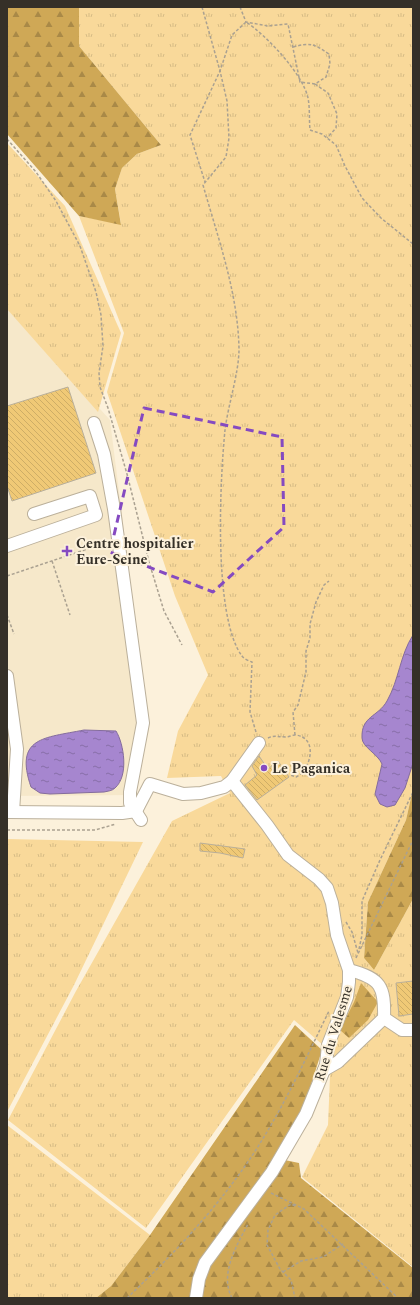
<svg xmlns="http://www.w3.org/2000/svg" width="420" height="1305" viewBox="0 0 420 1305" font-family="Spectral,serif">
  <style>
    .built { fill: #f6e8ca }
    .grass { fill: url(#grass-tufts) }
    .forest { fill: url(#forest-firs) }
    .water { fill: url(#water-ripples); stroke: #846c9d }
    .building { fill: url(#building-back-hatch); stroke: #b9af9a }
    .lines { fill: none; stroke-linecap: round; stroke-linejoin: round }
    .minor-casing { stroke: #bbb09b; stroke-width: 14 }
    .path { stroke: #aaa191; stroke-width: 1.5; stroke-dasharray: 3 2; stroke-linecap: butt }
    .minor { stroke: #fff; stroke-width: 12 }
    .marked { fill: none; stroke: #854ac1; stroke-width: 3; stroke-dasharray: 8 5; stroke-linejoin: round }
    .poi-dot { fill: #854ac1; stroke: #fcf1db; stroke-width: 1.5 }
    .labels { text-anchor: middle; stroke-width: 4; stroke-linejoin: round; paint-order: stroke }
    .poi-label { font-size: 14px; font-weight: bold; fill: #353028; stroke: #fcf1db; text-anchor: start }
    .street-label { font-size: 14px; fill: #353028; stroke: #fcf1db }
  </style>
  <defs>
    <pattern id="grass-tufts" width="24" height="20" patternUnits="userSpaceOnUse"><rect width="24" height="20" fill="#f9d99a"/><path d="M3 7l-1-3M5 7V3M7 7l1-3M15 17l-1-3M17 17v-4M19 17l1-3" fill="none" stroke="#d6bb85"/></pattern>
    <pattern id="forest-firs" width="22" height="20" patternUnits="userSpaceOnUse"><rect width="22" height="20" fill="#cfa856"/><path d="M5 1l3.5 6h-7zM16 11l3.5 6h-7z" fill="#a98947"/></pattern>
    <pattern id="water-ripples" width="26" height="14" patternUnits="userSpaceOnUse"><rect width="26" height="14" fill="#a686cf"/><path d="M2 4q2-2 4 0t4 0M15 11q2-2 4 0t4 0" fill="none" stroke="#886ea8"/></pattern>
    <pattern id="building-back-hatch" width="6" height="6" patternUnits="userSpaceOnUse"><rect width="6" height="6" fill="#f0c976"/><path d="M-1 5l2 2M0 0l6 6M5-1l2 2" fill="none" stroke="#cead66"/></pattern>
  </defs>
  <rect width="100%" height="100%" fill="#fcf1db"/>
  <path class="built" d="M 7,307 L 110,420 L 149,730 L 134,795 L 7,796 Z"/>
  <g class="grass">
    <path d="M 79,7 L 413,7 L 413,789 L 406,820 L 368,902 L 364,958 L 374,970 L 413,899 L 413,1267 L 302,1177 L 328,1125 L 331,1052 L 294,1020 L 146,1228 L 8,1120 L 76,991 L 172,821 L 230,793 L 221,776 L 167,778 L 178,731 L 208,675 L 175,596 L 107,392 L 124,333 L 79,216 L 121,224 L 115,189 L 122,168 L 137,154 L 161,145 L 79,46 Z"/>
    <path d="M 7,143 L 65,206 L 121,333 L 98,412 L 7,309 Z"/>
    <path d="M 7,839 L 143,842 L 74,985 L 7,1112 Z"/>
    <path d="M 7,1125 L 150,1235 L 111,1286 L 96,1298 L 7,1298 Z"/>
  </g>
  <g class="forest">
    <path d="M 7,7 L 79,7 L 79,46 L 161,145 L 137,154 L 122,168 L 115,189 L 121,225 L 79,216 L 7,134 Z"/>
    <path d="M 413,789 L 413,899 L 374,970 L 364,958 L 368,902 L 406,820 Z"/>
    <path d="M 361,983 L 378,1002 L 368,1020 L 349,1038 L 340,1030 L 354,1002 Z"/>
    <path d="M 295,1025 L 322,1050 L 303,1110 L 275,1158 L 299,1163 L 301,1178 L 413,1268 L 413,1298 L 96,1298 L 111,1286 L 150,1235 Z"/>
  </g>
  <g class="water">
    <path d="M 413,635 L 413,763 L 405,788 L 395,805 L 387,807 L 380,804 L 375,794 L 382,764 C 378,754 362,747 362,738 C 361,716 378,717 387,701 C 399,680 400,655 413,635 Z"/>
    <path d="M 84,730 L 116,731 C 124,744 129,776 115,788 C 112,791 108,791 104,792 L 50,794 L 40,793 L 31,787 C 14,737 44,738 84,730 Z"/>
  </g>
  <g class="building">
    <path d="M 68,387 L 96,473 L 12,501 L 7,486 L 7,406 Z"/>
    <path d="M 259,756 L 268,769 L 278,761 L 289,777 L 257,800 L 245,785 L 257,775 L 252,766 Z"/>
    <path d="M 200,843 L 245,849 L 243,858 L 220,853 L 200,851 Z"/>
    <path d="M 413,981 L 413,1014 L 399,1016 L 396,983 Z"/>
  </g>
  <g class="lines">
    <g class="minor-casing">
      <g id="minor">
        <path d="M 94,423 L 104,454 L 114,509 L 143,723 L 130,792 L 130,803 L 141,820"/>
        <path d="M 7,546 L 96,515 L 90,496 L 34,514"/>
        <path d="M 7,676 L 17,749 L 13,812"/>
        <path d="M 136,811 L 150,784 L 183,794 L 201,793 L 224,787 L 232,781 L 259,743"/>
        <path d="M 7,812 L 122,813 L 136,811"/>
        <path d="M 349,970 C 381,978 385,987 384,1018"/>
        <path d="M 324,1070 L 338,1062 L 384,1018 L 402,1030 L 413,1030"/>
        <path d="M 196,1298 L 199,1279 L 205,1263 L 272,1172 L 306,1114 L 326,1065 L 328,1045 L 347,997 L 349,982 L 349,970 L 337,935 L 332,903 L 327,888 L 319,879 L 288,855 L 267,825 L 232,781"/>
      </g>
    </g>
    <g class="path">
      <path d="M 202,7 L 220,71 L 190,135 L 205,182"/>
      <path d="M 240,7 L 246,22 L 268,26 L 288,24 L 300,82 L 315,84 L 326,77 L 330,64 L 329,54 C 314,44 311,42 293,47"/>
      <path d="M 315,84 L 328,93 L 337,114 L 336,128 L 327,138"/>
      <path d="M 7,139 L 36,172 L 56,201 L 80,246 L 96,292 L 101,315 L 103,346 L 99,373 L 100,387 L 108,408 L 127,474 L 149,562 L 164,611 L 182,645"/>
      <path d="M 52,561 L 70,615"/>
      <path d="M 7,576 L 108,542"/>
      <path d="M 7,615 L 14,634"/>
      <path d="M 256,732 L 250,712 L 252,662 C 249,661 244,659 242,656 C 213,617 220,480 225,430 C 228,405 239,373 239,349 C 238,293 218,238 203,185 L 226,157 L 229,138 L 227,101 L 220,71 L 232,35 L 246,22 C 266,35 303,74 308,98 C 310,108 309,119 310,130 L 322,134 L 336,145 L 345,166 L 362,198 L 381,218 L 413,244"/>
      <path d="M 295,735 L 293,712 L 298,705 L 306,672 L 306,651 L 310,638 L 310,624 L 316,602 L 324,585 L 329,581"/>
      <path d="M 268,738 C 274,735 279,737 286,737 C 289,737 292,735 295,735 C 319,737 311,770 296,777 L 290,775"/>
      <path d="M 7,830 L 95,830 L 116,824"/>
      <path d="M 346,922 L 352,932 L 358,953"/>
      <path d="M 359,949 L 362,935 L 362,901 L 380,860 L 413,792"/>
      <path d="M 356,958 L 413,840"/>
      <path d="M 271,1193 L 304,1209 L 398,1298"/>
      <path d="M 295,1206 L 291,1204 L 275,1215 L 268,1230 L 267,1245 L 280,1269 L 291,1280 L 295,1298"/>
      <path d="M 283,1272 L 301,1261 L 323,1257 L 343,1244"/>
      <path d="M 127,1298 C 176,1252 223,1202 259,1145 C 286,1102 307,1056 329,1011"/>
      <path d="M 232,1298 C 219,1274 237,1245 248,1224"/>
    </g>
    <use href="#minor" class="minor"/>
  </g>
  <path class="marked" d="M 144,408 L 282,437 L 284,527 L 213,592 L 110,552 Z"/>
  <g class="poi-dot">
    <path d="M65 545h4v4h4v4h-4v4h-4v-4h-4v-4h4z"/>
    <circle cx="264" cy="768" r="4"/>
  </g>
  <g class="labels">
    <g class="poi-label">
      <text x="76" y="548">Centre hospitalier<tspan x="76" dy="16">Eure-Seine</tspan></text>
      <text x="272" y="773">Le Paganica</text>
    </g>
    <g class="street-label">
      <text transform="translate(333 1033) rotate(-73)" y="5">Rue du Valesme</text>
    </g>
  </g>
  <rect width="420" height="1305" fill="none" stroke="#353028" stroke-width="16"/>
</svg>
